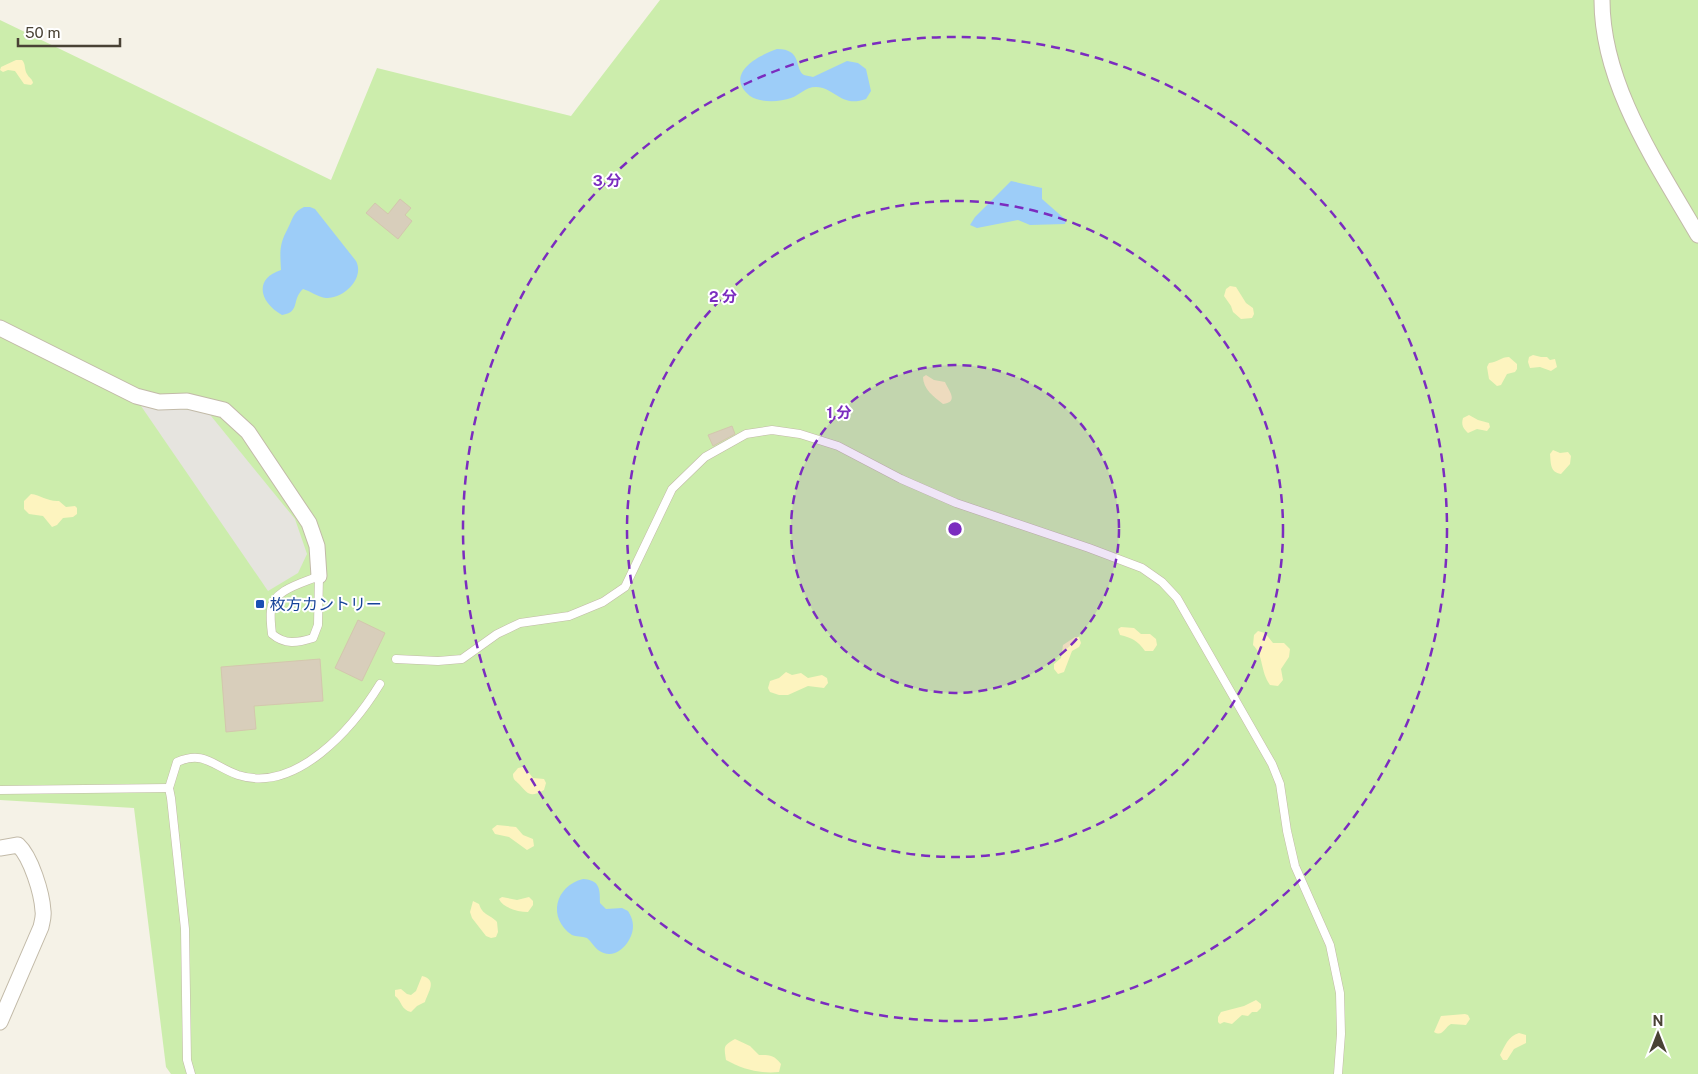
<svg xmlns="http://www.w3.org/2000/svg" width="1698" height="1074" viewBox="0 0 1698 1074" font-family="'Public Sans','Noto Sans JP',sans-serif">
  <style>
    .green { fill: #ccedac }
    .sand { fill: #fdf4bf }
    .parking { fill: #e6e4df }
    .water { fill: #9dcdf8 }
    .building { fill: #d8cebb; stroke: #d3c7ad }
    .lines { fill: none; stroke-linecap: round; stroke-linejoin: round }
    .service-casing { stroke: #c2baa8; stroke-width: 9 }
    .minor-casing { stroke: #c2baa8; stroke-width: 17 }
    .service { stroke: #fff; stroke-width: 8 }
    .minor { stroke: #fff; stroke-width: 15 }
    .ring { fill: none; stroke: #7b2cbf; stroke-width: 2.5; stroke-dasharray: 9 6 }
    .transit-dot { fill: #1a4fb4; stroke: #fff; stroke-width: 2 }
    .labels { text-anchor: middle; stroke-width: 4; stroke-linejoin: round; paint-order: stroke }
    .transit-label { font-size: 16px; fill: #164399; stroke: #fff; text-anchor: start }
    .centre { fill: #7b2cbf; stroke: #fff; stroke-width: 2.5 }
    .ring-label { font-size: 15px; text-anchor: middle; font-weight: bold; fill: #7b2cbf; stroke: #fff; stroke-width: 4; stroke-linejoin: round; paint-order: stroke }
  </style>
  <rect width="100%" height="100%" fill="#f5f2e7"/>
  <path class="green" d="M 660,0 L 1698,0 L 1698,1074 L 171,1074 L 166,1067 L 134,808 L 0,800 L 0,20 L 331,180 L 377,68 L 571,116 Z"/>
  <g class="sand">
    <path d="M 16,60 L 22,60 C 26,64 24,69 27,74 C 29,78 32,78 33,83 L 31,85 L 24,84 L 15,71 L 8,70 L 3,72 L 0,70 L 1,67 Z"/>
    <path d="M 1230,286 L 1236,287 L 1246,303 L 1253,308 L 1254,314 L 1252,318 L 1241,319 L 1233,312 L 1231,306 L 1224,296 L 1226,289 Z"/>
    <path d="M 1533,355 L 1541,357 L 1547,357 L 1550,360 L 1555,359 L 1557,367 L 1551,371 L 1540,367 L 1530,368 L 1528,362 L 1529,357 Z"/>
    <path d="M 1509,357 L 1517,364 L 1517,369 L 1515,372 L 1507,374 L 1501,385 L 1497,386 L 1489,379 L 1487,367 L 1489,363 C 1498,362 1501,357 1509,357 Z"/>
    <path d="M 926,375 L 934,380 L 945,382 C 949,391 959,402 943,404 C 934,397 923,389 923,377 Z"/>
    <path d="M 1469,415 L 1478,420 L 1489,423 L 1490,427 L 1487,431 L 1477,429 L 1468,433 C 1463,428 1461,425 1463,418 Z"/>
    <path d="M 1553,450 L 1560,453 L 1568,452 L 1571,456 L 1570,464 L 1561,474 C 1550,472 1551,464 1550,454 Z"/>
    <path d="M 31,494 C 41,495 48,502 59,501 L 66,507 L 75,506 L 77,508 L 77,514 L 73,517 L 63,518 L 57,525 L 52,527 L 43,516 L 29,514 L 24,509 L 24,501 Z"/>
    <path d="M 1121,627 L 1134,628 L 1141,634 L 1150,634 L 1156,639 L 1157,645 L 1153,651 L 1145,651 C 1137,640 1132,638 1120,635 L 1118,629 Z"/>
    <path d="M 1258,631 L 1265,633 L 1273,643 L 1284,643 L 1290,649 L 1289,657 L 1281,669 L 1283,680 L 1278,686 L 1270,685 C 1260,671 1264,656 1253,645 L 1254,635 Z"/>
    <path d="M 1075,637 L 1079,637 L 1081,643 L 1079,647 L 1072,651 L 1064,672 L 1058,674 L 1054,669 L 1054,664 L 1061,658 L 1063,645 Z"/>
    <path d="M 786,672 L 792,675 L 801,673 L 808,678 L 822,675 L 827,678 L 828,683 L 824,688 L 808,686 L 788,695 L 779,695 L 770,692 L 768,688 L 770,681 L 779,678 Z"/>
    <path d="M 523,767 L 526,769 L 533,778 L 544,779 L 546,783 L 544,790 C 530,798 528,794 519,784 C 515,780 513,780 513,774 L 518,768 Z"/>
    <path d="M 497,825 L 516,827 L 523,835 L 533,839 L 534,846 L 527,850 L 509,837 L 495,834 L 492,829 Z"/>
    <path d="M 502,897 L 517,900 L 529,897 L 533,901 L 533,905 L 528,912 C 518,912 503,908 499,899 Z"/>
    <path d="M 473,901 L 479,904 C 483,916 490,914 497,922 L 498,932 L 496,937 L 491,938 L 486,936 L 472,918 L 470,912 Z"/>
    <path d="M 422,976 C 438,980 428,992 425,1002 L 417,1006 L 411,1012 C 401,1010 402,1001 395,996 L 395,990 L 401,989 L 407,994 L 411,995 L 416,991 Z"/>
    <path d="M 1256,1000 L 1261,1004 L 1261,1008 L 1257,1012 L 1252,1012 L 1248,1016 L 1242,1015 L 1232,1024 L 1224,1022 L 1220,1024 L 1218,1022 L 1218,1017 L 1221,1012 L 1244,1006 Z"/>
    <path d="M 1465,1014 L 1468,1015 L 1470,1019 L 1466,1025 L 1451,1024 C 1444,1028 1443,1037 1434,1032 L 1441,1016 Z"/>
    <path d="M 1519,1033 L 1526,1035 L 1526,1043 L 1514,1049 L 1507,1060 L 1503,1060 L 1500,1055 C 1505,1046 1508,1036 1519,1033 Z"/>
    <path d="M 735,1039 L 750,1046 L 759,1055 C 770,1055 774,1055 781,1064 L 779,1072 C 760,1074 742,1069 726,1060 C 724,1046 723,1046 735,1039 Z"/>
  </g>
  <path class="parking" d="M 141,406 L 207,411 L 295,519 L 307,554 L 298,573 L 268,591 Z"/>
  <g class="water">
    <path d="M 777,49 C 803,49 794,69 804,75 C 806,76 811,76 813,77 L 847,61 L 858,63 L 866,69 L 871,91 L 866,99 C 841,108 836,88 816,87 C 805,87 800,95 791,98 C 780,102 760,103 750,96 C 723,74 759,55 777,49 Z"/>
    <path d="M 1011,181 L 1042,188 L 1042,199 L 1066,220 L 1065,224 L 1030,225 L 1018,220 L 977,228 L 970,225 L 975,217 Z"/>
    <path d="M 304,207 L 310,207 L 315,209 L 356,261 C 365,278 344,299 326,298 C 318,297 310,291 303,289 C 291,300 301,312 282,315 C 260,303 253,279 281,270 C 280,251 279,245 288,228 C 293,218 293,212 304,207 Z"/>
    <path d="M 583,879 C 600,880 600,889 600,903 L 606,909 L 622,908 L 628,911 C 634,920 635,930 629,940 C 622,952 610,959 598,950 C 594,947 591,941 587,938 C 582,936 576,937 572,935 C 547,918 555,886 583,879 Z"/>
  </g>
  <g class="building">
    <path d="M 400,199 L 411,208 L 405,215 L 412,221 L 398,239 L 366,213 L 375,203 L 388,214 Z"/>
    <path d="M 732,426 L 735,434 L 713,446 L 708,435 Z"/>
    <path d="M 358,620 L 385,633 L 362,681 L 335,668 Z"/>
    <path d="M 320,659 L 323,701 L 254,706 L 256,729 L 226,732 L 221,667 Z"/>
  </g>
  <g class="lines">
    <g class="service-casing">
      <g id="service">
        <path d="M 319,576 L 318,625 L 313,638 C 297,643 285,645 272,634 C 271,626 270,618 271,610 C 272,590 303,583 319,576 Z"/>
        <path d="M 396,659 L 438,661 L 462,659 L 497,634 L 520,623 L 569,616 L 603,602 L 625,587 L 672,489 L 705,457 L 746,434 L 772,430 L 800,434 L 838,446 L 901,479 L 956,503 L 1089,548 L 1142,568 L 1162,582 L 1177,598 L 1272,764 L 1280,784 L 1287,831 L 1295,866 L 1330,945 L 1340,993 L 1341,1034 L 1338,1074"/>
        <path d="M 0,790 L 169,788"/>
        <path d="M 191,1074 L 187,1060 L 185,929 L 171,798 L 169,788 L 177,762 C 204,750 213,766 238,775 C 296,794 353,728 380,684"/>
      </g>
    </g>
    <g class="minor-casing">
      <g id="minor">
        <path d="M 1602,0 C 1602,85 1657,164 1698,235"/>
        <path d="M 0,328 L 136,396 L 159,402 L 187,401 L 224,410 L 248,432 L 309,523 L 317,546 L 319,576"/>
        <path d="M 0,848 L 18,845 C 31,857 42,893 43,911 C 44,916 42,922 41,927 L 0,1022"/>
      </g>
    </g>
    <use href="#service" class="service"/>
    <use href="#minor" class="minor"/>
  </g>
  <circle cx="955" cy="529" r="164" fill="#7b2cbf" fill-opacity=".12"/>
  <g class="ring">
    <circle cx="955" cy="529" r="164"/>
    <circle cx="955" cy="529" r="328"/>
    <circle cx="955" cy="529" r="492"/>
  </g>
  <rect class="transit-dot" x="255" y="599" width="10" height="10" rx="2.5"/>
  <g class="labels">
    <g class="transit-label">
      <text x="270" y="610">枚方カントリー</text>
    </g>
  </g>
  <circle cx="955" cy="529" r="8" class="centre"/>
  <g class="ring-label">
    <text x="607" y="186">3 分</text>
    <text x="723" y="302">2 分</text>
    <text x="839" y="418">1 分</text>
  </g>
  <g transform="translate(1658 1034)" stroke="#ffffff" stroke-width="4" paint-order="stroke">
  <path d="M0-4L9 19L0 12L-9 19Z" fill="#494235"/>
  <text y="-8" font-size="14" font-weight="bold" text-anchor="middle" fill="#494235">N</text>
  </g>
  <path d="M18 38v8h102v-8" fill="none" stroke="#494235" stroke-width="2.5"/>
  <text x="25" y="38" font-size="15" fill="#494235" stroke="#ffffff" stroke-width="4" paint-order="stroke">50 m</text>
</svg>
